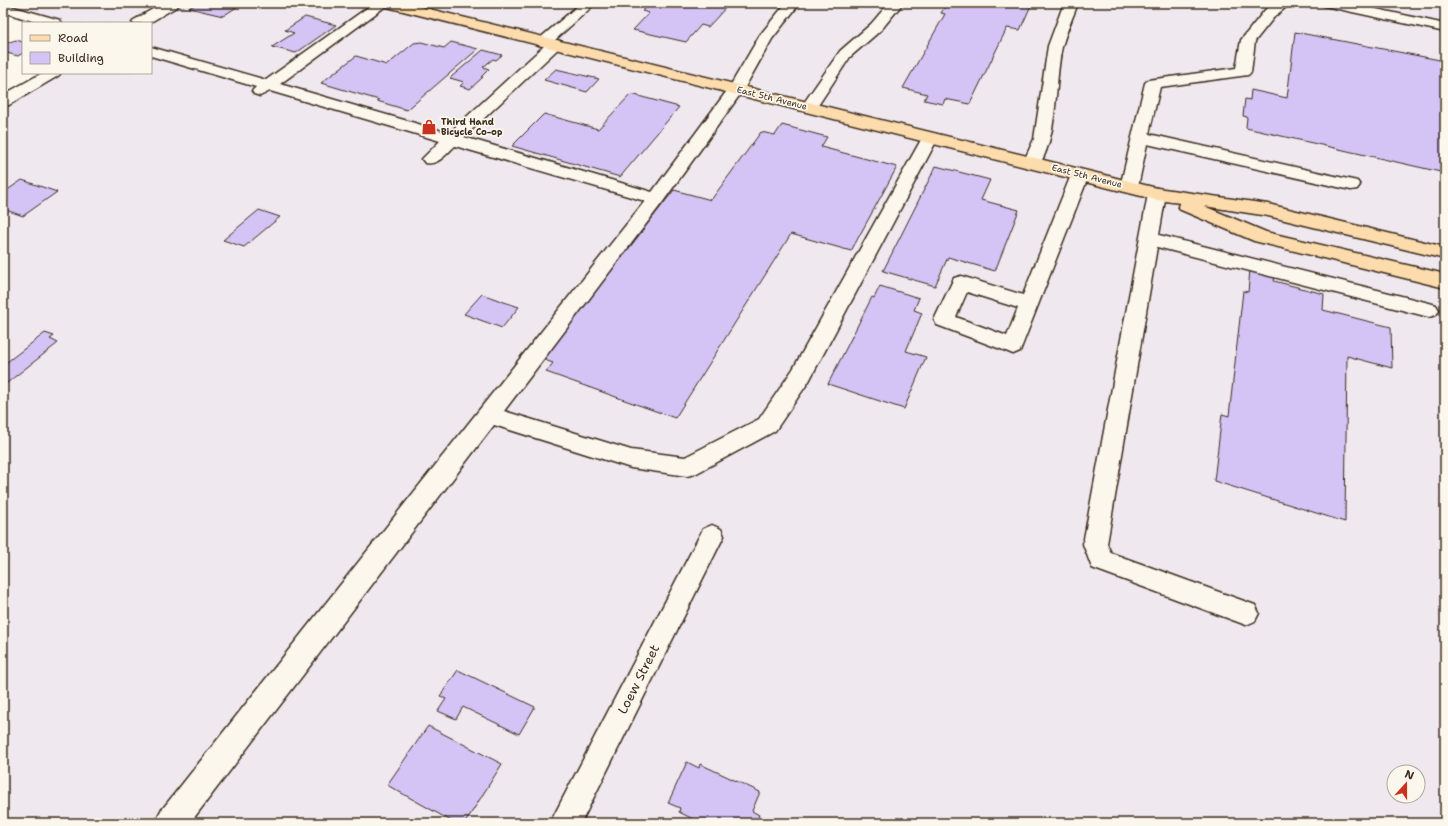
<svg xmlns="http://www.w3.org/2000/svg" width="1448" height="826" viewBox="0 0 1448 826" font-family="'Shantell Sans',sans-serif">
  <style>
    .built { fill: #efe8ef; fill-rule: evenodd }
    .building { fill: #d4c4f6; stroke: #3b2a1e }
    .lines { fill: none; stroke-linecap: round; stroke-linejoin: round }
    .minor-casing { stroke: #3b2a1e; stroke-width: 3 }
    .major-casing { stroke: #3b2a1e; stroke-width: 3 }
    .minor { fill: #fbf7ec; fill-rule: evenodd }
    .major { fill: #fcdcac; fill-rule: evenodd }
    .labels { text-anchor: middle; stroke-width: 3.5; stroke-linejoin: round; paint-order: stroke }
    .far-street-label { font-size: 9px; fill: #3b2a1e; stroke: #fbf7ec }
    .far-poi-label { font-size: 9px; font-weight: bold; fill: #3b2a1e; stroke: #fbf7ec; text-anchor: start }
    .near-street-label { font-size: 13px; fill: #3b2a1e; stroke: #fbf7ec }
  </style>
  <rect width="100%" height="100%" fill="#fbf7ec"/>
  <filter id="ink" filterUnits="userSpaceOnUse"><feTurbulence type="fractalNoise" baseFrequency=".025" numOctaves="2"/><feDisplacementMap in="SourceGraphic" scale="8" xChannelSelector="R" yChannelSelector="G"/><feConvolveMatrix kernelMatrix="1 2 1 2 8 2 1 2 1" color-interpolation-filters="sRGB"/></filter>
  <g filter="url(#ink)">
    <path class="built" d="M 3,3 L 1445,3 L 1445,823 L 3,823 L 3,102 L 51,73 L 151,73 L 151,23 L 50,23 L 3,10 ZM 1394,772 L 1418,772 L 1418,796 L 1394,796 Z"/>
    <g class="building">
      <path d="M 198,3 L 243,3 L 223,16 L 189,8 Z"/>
      <path d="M 650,3 L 730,3 L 708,27 L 701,25 L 686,42 L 633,30 L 649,13 L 642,11 Z"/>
      <path d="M 947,3 L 1032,3 L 1020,30 L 1007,28 L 970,104 L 945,99 L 943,104 L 924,100 L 927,94 L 903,88 L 945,14 L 941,13 Z"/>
      <path d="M 305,17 L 336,25 L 296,53 L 272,47 L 294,33 L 285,30 Z"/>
      <path d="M 1295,32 L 1445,61 L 1445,173 L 1246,128 L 1247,117 L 1243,116 L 1245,99 L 1250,100 L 1251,90 L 1287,98 Z"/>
      <path d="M 16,40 L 23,42 L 23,53 L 18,56 L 3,52 L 3,44 Z"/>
      <path d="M 421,42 L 444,48 L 451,42 L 478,49 L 407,110 L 377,101 L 379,100 L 321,83 L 356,56 L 387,65 L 414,43 Z"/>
      <path d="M 483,50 L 502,55 L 496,60 L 493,59 L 483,67 L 489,69 L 481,77 L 483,77 L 470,89 L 460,86 L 464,82 L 450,78 Z"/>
      <path d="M 556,69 L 599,79 L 587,92 L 544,80 Z"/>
      <path d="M 631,94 L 679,107 L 620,177 L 512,146 L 544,114 L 598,129 Z"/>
      <path d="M 782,125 L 827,137 L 821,147 L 897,167 L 851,251 L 791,234 L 675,418 L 546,372 L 553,363 L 542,359 L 674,190 L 711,200 L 761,132 L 775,135 Z"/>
      <path d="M 936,166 L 990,180 L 981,200 L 1019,210 L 995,271 L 948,257 L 935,286 L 883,271 Z"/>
      <path d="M 22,180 L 57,192 L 23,216 L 3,209 L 3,193 Z"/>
      <path d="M 259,210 L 280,217 L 244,247 L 223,240 Z"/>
      <path d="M 1250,270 L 1275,276 L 1274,281 L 1324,294 L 1323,310 L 1391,327 L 1392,368 L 1347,356 L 1345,522 L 1214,481 L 1222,414 L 1229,416 L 1243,291 L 1248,292 Z"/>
      <path d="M 880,286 L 919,298 L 914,310 L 922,313 L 906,351 L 926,357 L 904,409 L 828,384 L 872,297 L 874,298 Z"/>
      <path d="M 482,294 L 501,301 L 519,307 L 502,328 L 464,314 Z"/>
      <path d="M 45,333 L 54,336 L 50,339 L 58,343 L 3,386 L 3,365 Z"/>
      <path d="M 458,670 L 535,707 L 519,734 L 463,707 L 456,719 L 438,711 L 446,699 L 440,696 Z"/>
      <path d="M 428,726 L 502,764 L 465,823 L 455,823 L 387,785 Z"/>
      <path d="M 687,762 L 699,768 L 700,764 L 760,792 L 752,811 L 759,815 L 756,823 L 701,823 L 679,812 L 680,808 L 668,803 Z"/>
    </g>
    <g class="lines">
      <g class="minor-casing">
        <g id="minor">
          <path d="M 163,3 L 180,3 L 178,6 L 149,23 L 132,23 L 134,20 Z"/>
          <path d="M 374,3 L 390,3 L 280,84 L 449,133 L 544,46 L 539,45 L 537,42 L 539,39 L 581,3 L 596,3 L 555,40 L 560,41 L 562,44 L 560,47 L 464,137 L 652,192 L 729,88 L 760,35 L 786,3 L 800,3 L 772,39 L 744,89 L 662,203 L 504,411 L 631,450 L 685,457 L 759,419 L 793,369 L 922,138 L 924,134 L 930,133 L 936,134 L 938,138 L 809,381 L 775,431 L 695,474 L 687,476 L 631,468 L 494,425 L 190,823 L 156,823 L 160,812 L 645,201 L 455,146 C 446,154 438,166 425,163 L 422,159 L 440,141 L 270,91 L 260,96 L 254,94 L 252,91 L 256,87 L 151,56 L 151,47 L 266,80 Z"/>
          <path d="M 889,3 L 903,3 L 881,30 L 850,57 L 815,110 L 809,112 L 803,110 L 801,107 L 840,51 L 871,24 Z"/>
          <path d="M 1064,3 L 1078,3 C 1073,17 1066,32 1062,47 C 1054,83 1059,136 1038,167 L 1032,168 L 1026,167 L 1023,163 L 1034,139 L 1048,46 Z"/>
          <path d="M 1275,3 L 1291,3 L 1275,16 L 1255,41 L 1251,72 L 1248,75 L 1160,87 L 1149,134 L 1357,181 L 1360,185 L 1357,189 L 1351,190 L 1147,144 L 1138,187 L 1135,191 L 1129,192 L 1123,191 L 1120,187 L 1145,83 L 1148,80 L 1236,68 L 1241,40 L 1265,10 Z"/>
          <path d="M 1322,3 L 1349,3 L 1445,24 L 1445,32 L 1329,7 L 1324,6 Z"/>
          <path d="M 3,4 L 60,20 L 62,23 L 39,23 L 3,12 Z"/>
          <path d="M 42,73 L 61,73 L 58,76 L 9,105 L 3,107 L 3,95 Z"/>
          <path d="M 1080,170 L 1086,171 L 1089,175 L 1020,351 L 1013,354 L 1006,351 L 937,325 L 934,320 L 954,278 L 961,276 L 1023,295 L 1071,175 L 1074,171 ZM 967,292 L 1018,308 L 1007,336 L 956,317 Z"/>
          <path d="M 1157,188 L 1163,190 L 1166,194 L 1159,235 L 1429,303 L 1436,305 L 1439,310 L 1436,315 L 1429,317 L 1157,247 L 1107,544 L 1111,553 L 1255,605 L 1259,613 L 1255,621 L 1246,625 L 1092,568 L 1083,544 L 1148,194 L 1151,190 Z"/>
          <path d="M 712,525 L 721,529 L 724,536 L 581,823 L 550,823 L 703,529 Z"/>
        </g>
      </g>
      <g class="major-casing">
        <path id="major" d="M 381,3 L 405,3 L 1157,188 L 1268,204 L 1445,247 L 1445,259 L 1268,216 L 1204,206 L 1266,232 L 1445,274 L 1445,288 L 1254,241 L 1181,210 L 1178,206 L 1180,203 L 1157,200 L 383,6 Z"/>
      </g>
      <use href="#minor" class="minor"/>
      <use href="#major" class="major"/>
    </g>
  </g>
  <defs>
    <g id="shop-bare" transform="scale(1.2)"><path d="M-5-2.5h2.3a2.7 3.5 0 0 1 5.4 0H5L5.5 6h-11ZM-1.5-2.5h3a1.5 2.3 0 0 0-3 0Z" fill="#c8321e" stroke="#fbf7ec" stroke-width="2.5" paint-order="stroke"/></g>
  </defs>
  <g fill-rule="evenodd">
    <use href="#shop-bare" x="429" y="127"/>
  </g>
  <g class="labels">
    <g class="far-street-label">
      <text transform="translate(772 98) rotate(14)" y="3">East 5th Avenue</text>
      <text transform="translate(1087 176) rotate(14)" y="3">East 5th Avenue</text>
    </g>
    <g class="far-poi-label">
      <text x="441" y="125">Third Hand<tspan x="441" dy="10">Bicycle Co-op</tspan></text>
    </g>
    <g class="near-street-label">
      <text transform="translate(638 679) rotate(-63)" y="5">Loew Street</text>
    </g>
  </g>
  <rect width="1448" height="826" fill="none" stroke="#fbf7ec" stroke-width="16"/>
  <rect x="8" y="8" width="1432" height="810" fill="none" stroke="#3b2a1e" stroke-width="1.5" filter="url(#ink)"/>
  <rect x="22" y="22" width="130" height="52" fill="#fbf7ec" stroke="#aea59a"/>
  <rect x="30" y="35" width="20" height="6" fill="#fcdcac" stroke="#aea59a"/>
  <text x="58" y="42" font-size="12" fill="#3b2a1e">Road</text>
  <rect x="30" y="52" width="20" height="12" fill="#d4c4f6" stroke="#aea59a"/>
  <text x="58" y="62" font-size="12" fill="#3b2a1e">Building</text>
  <g transform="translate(1406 784) rotate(21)"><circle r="19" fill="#fbf7ec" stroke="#aea59a"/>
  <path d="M0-3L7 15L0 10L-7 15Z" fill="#c8321e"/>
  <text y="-6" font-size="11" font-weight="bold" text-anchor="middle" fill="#3b2a1e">N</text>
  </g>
</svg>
